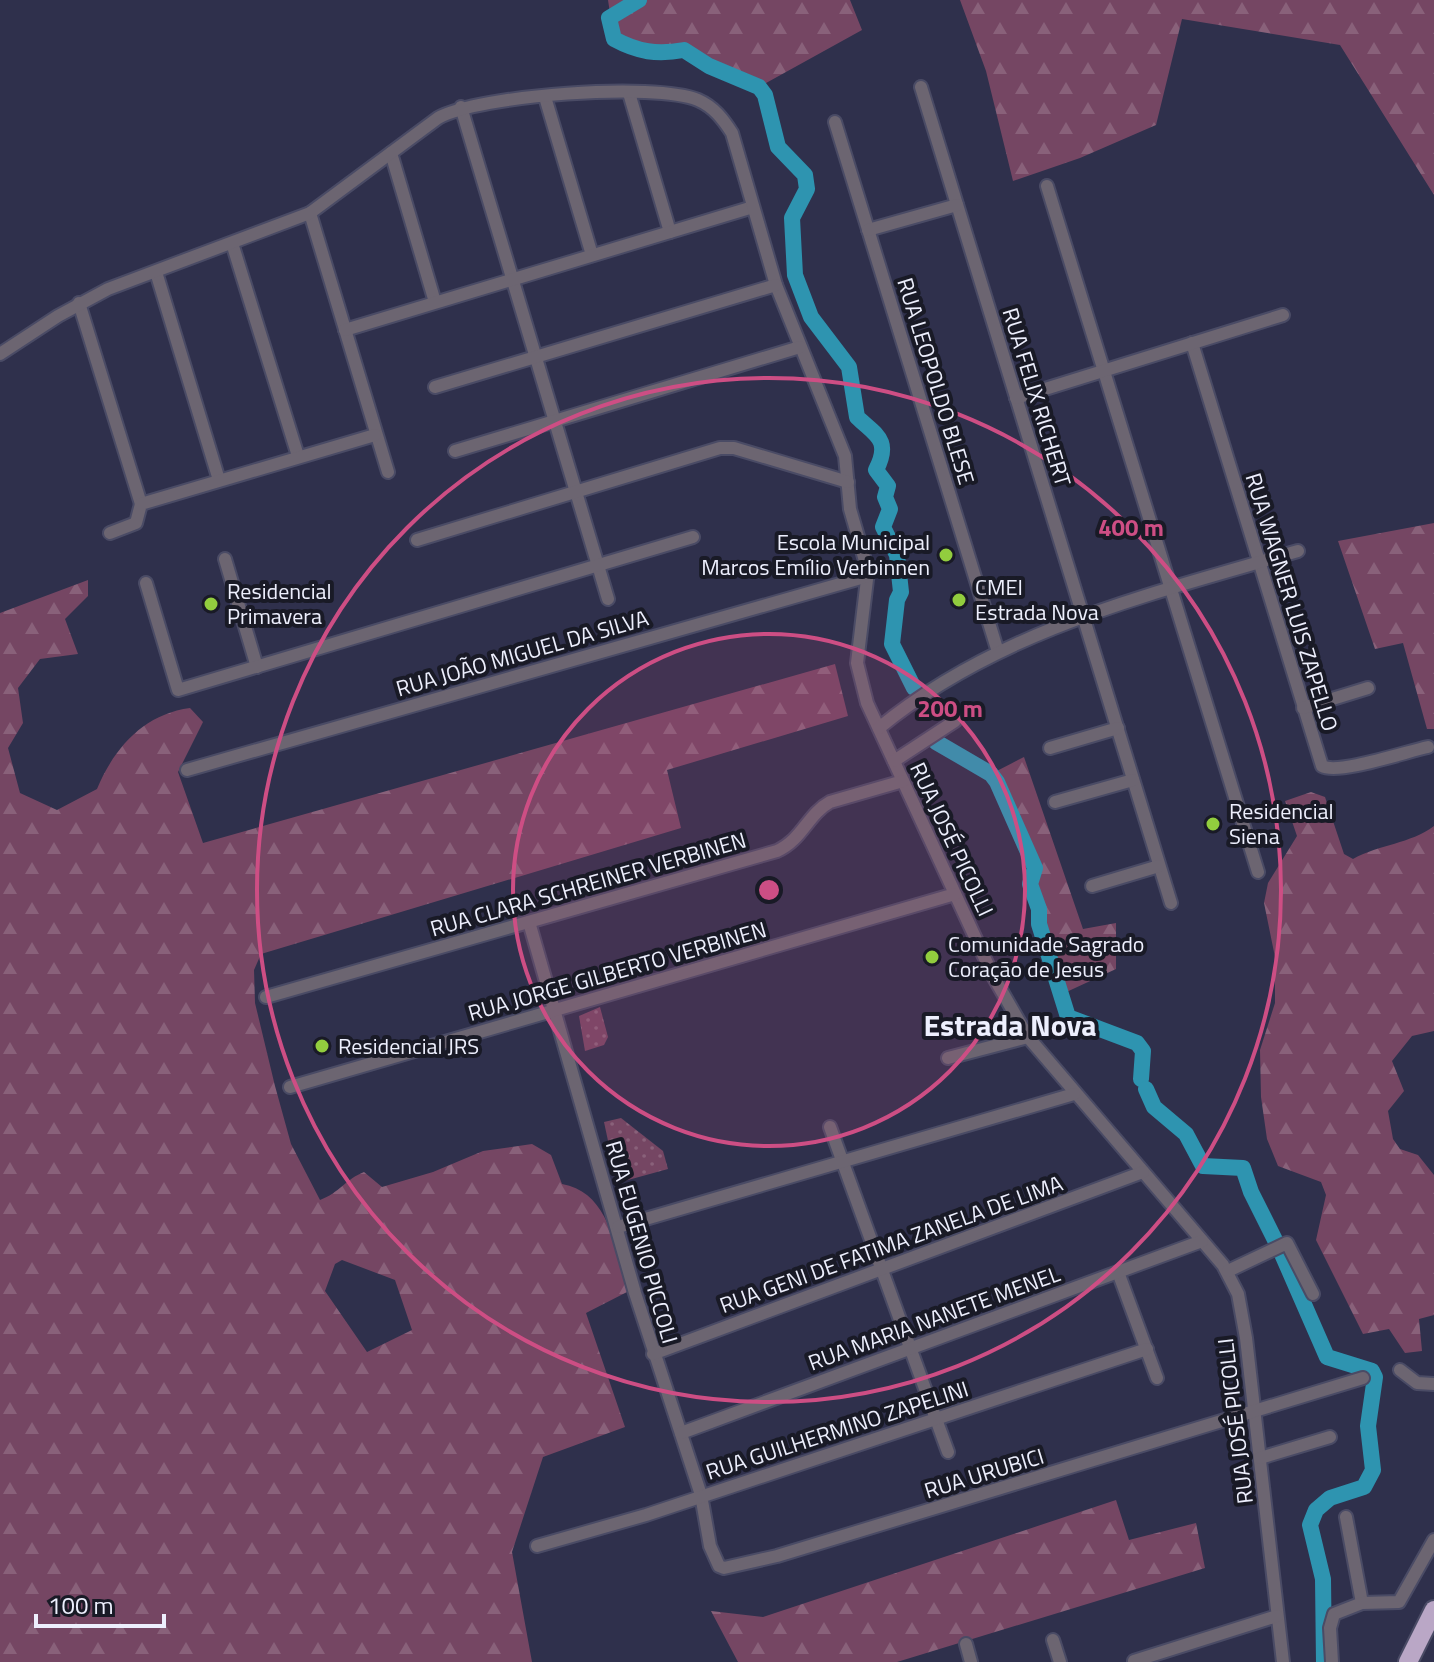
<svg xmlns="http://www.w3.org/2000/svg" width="1434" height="1662" viewBox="0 0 1434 1662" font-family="'Titillium Web',sans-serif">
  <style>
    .forest { fill: url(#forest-firs); fill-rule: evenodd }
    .park { fill: url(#park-dots) }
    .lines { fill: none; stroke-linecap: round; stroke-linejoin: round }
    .river { stroke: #2e94b0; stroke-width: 16 }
    .minor-casing { stroke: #4a4b65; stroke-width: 16 }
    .highway-casing { stroke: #4a4b65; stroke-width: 22 }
    .minor { stroke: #6c6571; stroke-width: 12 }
    .highway { stroke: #baa7c6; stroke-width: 18 }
    .ring { fill: none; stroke: #cd4e84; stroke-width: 4 }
    .poi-dot { fill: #92cd3e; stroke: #191a26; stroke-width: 3 }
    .labels { text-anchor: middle; stroke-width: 8; stroke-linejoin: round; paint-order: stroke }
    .street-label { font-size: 22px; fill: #edeffd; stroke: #191a26 }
    .poi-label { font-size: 22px; fill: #edeffd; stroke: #191a26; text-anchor: start }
    .district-label { font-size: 30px; font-weight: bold; fill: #edeffd; stroke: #191a26 }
    .centre { fill: #cd4e84; stroke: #191a26; stroke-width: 4 }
    .ring-label { font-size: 24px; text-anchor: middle; font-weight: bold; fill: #cd4e84; stroke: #191a26; stroke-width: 8; stroke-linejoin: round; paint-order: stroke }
  </style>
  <defs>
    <pattern id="forest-firs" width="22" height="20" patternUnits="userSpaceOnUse" patternTransform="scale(2)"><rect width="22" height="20" fill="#754663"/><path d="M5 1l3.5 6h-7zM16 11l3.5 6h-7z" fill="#89617a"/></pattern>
    <pattern id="park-dots" width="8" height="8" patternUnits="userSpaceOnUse" patternTransform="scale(2)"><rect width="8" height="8" fill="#754663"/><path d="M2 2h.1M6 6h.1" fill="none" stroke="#89617a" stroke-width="1.8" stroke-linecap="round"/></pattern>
  </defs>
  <rect width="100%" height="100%" fill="#2f304c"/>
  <g class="forest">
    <path d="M 608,0 L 850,0 L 862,30 L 759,87 L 709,66 L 684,50 C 657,54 639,52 614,39 Z"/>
    <path d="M 960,0 L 1434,0 L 1434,195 L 1340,45 L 1182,19 L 1156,125 L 1080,158 L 1013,181 L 986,71 Z"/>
    <path d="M 1434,523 L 1434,729 L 1427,729 L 1403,643 L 1375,649 L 1338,541 Z"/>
    <path d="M 88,580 L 88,596 L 65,619 L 78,654 L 40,659 L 18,688 L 23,723 L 8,748 L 20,793 L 57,810 L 97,789 C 114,748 144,714 190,708 L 203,722 L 178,772 L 203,843 L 835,664 L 848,716 L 667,770 L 681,828 L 261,954 L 254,970 L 255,1003 L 275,1086 L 291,1144 L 320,1200 C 339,1193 346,1179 364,1172 L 382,1187 L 433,1172 L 483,1151 L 532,1144 L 551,1155 L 562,1184 C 610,1192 617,1252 627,1292 L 586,1313 L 625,1427 L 543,1457 L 512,1552 L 532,1662 L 0,1662 L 0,613 ZM 342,1260 L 395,1280 L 412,1330 L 367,1352 L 325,1291 L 335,1264 Z"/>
    <path d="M 1024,757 L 1083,929 L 1116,923 L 1116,969 L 1060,995 L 1030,884 L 1035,868 L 991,774 Z"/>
    <path d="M 1311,792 L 1325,797 L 1344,854 L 1353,859 C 1380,844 1410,844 1434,826 L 1434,1031 L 1412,1036 L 1392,1061 L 1404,1091 L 1388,1111 L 1393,1139 L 1400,1149 L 1418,1155 L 1434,1175 L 1434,1315 L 1419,1319 L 1422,1351 L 1405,1353 L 1389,1329 L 1363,1334 L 1316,1240 L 1326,1195 L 1321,1182 L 1278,1166 L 1267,1139 L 1261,1097 L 1260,1050 L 1275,1003 L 1275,957 L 1264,903 L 1268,883 L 1297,836 L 1285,801 Z"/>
    <path d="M 1116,1500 L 1129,1540 L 1196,1523 L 1205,1568 L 897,1662 L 738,1662 L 711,1611 L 763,1617 Z"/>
  </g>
  <g class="park">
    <path d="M 600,1007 L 608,1037 L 604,1045 L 585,1051 L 579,1016 Z"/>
    <path d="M 621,1118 L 663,1151 L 668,1169 L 617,1183 L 604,1122 Z"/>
  </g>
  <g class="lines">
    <g class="river">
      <path d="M 639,0 L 609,18 L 614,39 C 638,52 657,55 684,50 L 709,66 L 759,87 L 765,95 L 778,147 L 805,175 L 807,189 L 792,218 L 795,275 L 811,317 L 849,367 L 857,417 C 874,434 892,439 876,470 L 888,486 L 885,497 L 890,509 L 883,527 L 897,555 L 901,592 L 897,600 L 892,644 L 914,688"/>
      <path d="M 936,742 L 991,774 L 997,782 L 1035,868 L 1030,884 L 1039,909 L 1039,924 L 1068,1017 L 1137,1043 L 1143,1051 L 1141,1079"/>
      <path d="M 1146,1089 L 1154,1107 L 1186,1134 L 1203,1166 L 1243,1168 L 1251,1192 L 1277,1244"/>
      <path d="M 1282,1254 L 1327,1357 L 1372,1371 L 1375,1377 L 1368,1426 L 1373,1470 L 1364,1487 L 1330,1498 L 1316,1510 L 1310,1525 L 1323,1579 L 1324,1662"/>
    </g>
    <g class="minor-casing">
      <g id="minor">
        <path d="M 921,87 L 1171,903"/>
        <path d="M 629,93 L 670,232"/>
        <path d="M 545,97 L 592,255"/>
        <path d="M 461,107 L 608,599"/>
        <path d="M 835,122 L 998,652"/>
        <path d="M 391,153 L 435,302"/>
        <path d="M 1047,186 L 1258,872"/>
        <path d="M 310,213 L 388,472"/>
        <path d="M 868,230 L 957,205"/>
        <path d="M 232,243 L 298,456"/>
        <path d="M 156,272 L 219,480"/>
        <path d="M 79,303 L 141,504"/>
        <path d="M 345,330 L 753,207"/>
        <path d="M 1192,343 L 1322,766 C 1338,775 1405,752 1428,747"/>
        <path d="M 0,354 L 58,316 L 108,289 L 310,213 L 438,118 C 479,95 655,82 698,100 C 714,107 723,119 732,133 L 776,285 L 845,456 L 850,509 L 868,571 L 857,663 L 867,703 L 993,976 L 1028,1037 L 1223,1265 L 1238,1294 L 1246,1338 L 1283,1662"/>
        <path d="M 435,387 L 776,285"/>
        <path d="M 1016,398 L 1283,315"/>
        <path d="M 455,451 L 800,347"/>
        <path d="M 110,533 L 136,523 L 141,504 L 375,435"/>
        <path d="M 417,540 L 720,448 L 734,448 L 848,482"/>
        <path d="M 225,559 L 257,667"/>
        <path d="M 146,583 L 178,690 L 693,537"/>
        <path d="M 1303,708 L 1368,688"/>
        <path d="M 879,728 C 999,629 1152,594 1298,551"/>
        <path d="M 1050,748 L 1118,728"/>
        <path d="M 894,761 L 955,721"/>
        <path d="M 187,770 L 868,576"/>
        <path d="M 1055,802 L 1133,780"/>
        <path d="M 1092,886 L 1159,866"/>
        <path d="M 529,922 L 635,1293 L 701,1495 L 710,1546 L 719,1566 L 724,1568 L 777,1556 L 1363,1378"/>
        <path d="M 266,997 L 777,851 C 802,840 808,814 830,802 L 903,781"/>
        <path d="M 948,1058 L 1028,1037"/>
        <path d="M 290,1087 L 955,894"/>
        <path d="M 830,1127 L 948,1452"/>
        <path d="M 618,1227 L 1074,1094"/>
        <path d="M 1228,1271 L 1287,1243 L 1313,1294"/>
        <path d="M 1118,1272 L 1157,1378"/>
        <path d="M 653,1354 L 1143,1172"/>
        <path d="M 1400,1370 L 1417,1383 L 1434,1384"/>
        <path d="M 681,1433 L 1202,1241"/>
        <path d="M 1260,1458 L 1330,1437"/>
        <path d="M 1346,1517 L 1362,1603"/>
        <path d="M 537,1546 L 646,1515 L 1147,1349"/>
        <path d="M 1053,1640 L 1060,1662"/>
        <path d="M 966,1644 L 971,1662"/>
        <path d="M 1134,1661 L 1277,1616"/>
        <path d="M 1332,1662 L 1330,1628 L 1334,1614 L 1362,1603 L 1399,1602 L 1434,1540"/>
      </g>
    </g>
    <g class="highway-casing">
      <path id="highway" d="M 1408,1662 L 1434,1610"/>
    </g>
    <use href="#minor" class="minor"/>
    <use href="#highway" class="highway"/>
  </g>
  <circle cx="769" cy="890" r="256" fill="#cd4e84" fill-opacity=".12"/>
  <g class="ring">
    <circle cx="769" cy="890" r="256"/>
    <circle cx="769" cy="890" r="512"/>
  </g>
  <g class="poi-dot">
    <circle cx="946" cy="555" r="8"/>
    <circle cx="959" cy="600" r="8"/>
    <circle cx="211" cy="604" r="8"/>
    <circle cx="1213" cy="824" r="8"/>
    <circle cx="932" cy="957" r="8"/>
    <circle cx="322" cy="1046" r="8"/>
  </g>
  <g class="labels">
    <g class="street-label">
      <text transform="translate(936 381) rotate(73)" y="8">RUA LEOPOLDO BLESE</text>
      <text transform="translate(1037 397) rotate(73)" y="8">RUA FELIX RICHERT</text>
      <text transform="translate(1292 602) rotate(73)" y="8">RUA WAGNER LUIS ZAPELLO</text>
      <text transform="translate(522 653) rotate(-16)" y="8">RUA JOÃO MIGUEL DA SILVA</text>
      <text transform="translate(952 839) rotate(65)" y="8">RUA JOSÉ PICOLLI</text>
      <text transform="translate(588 884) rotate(-16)" y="8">RUA CLARA SCHREINER VERBINEN</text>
      <text transform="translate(617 971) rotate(-16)" y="8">RUA JORGE GILBERTO VERBINEN</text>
      <text transform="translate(642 1242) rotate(74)" y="8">RUA EUGENIO PICCOLI</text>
      <text transform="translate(891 1244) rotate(-20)" y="8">RUA GENI DE FATIMA ZANELA DE LIMA</text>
      <text transform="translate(934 1318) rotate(-20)" y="8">RUA MARIA NANETE MENEL</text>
      <text transform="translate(1235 1421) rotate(-97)" y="8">RUA JOSÉ PICOLLI</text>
      <text transform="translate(837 1430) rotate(-18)" y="8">RUA GUILHERMINO ZAPELINI</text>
      <text transform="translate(984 1473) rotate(-17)" y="8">RUA URUBICI</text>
    </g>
    <g class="poi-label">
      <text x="930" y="550" text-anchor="end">Escola Municipal<tspan x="930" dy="25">Marcos Emílio Verbinnen</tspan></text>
      <text x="975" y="595">CMEI<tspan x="975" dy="25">Estrada Nova</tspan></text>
      <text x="227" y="599">Residencial<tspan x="227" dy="25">Primavera</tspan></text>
      <text x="1229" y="819">Residencial<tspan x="1229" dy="25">Siena</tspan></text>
      <text x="948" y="952">Comunidade Sagrado<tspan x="948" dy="25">Coração de Jesus</tspan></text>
      <text x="338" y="1054">Residencial JRS</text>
    </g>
    <g class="district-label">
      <text x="1010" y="1036">Estrada Nova</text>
    </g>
  </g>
  <circle cx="769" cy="890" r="12" class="centre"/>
  <g class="ring-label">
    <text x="1131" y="536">400 m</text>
    <text x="950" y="717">200 m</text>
  </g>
  <path d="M36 1614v12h128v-12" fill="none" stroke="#edeffd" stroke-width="4"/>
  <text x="48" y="1614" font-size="24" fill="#edeffd" stroke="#191a26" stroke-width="6" paint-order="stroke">100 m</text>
</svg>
